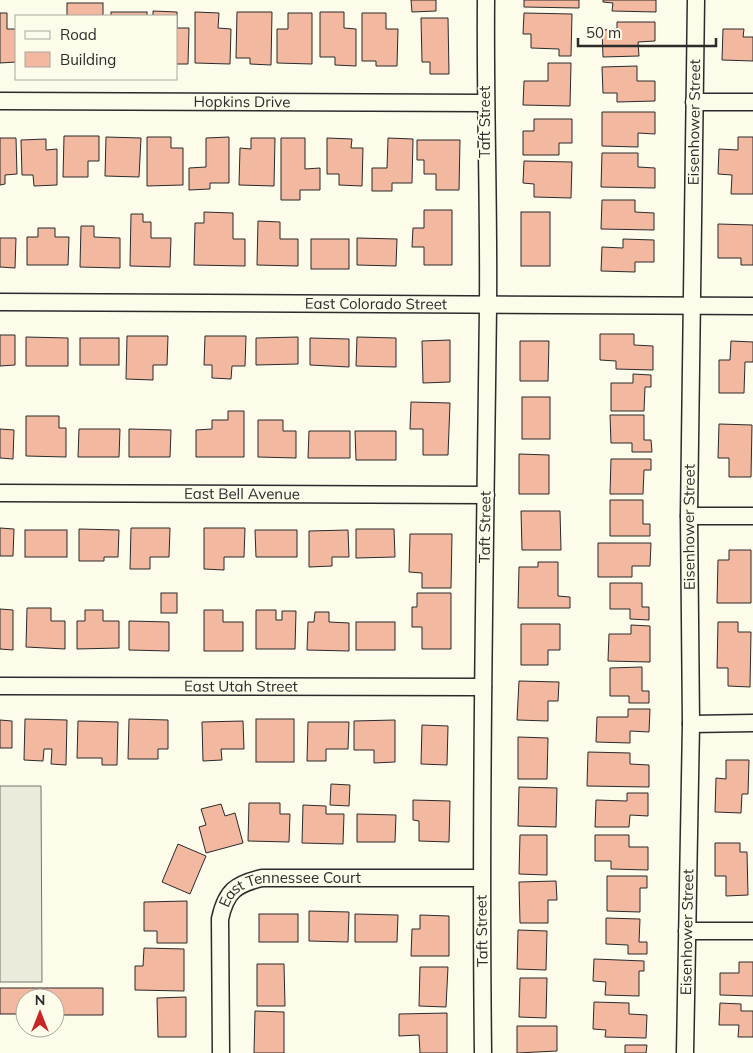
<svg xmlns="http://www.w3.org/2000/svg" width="753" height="1053" viewBox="0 0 753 1053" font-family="Mulish,sans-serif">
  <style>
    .parking { fill: #eceadb; stroke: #74746e }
    .building { fill: #f2b8a0; stroke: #2b2b2b }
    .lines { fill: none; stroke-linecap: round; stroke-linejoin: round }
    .street-casing { stroke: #2b2b2b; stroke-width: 19 }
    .street { stroke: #fdfbea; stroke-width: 16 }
    .labels { text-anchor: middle; stroke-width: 4; stroke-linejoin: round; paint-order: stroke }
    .street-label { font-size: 15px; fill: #2b2b2b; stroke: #fdfbea }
  </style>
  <rect width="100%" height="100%" fill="#fdfbea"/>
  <path class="parking" d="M 0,786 L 41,786 L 42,982 L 0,982 Z"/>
  <g class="building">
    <path d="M 411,0 L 436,0 L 436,11 L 412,12 Z"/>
    <path d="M 524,0 L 579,0 L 579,8 L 524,7 Z"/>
    <path d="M 603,0 L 656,0 L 656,12 L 612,11 L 613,3 L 603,2 Z"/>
    <rect x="67" y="3" width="36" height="13"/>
    <path d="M 153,11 L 177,12 L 177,28 L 189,28 L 188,64 L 176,64 L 176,16 L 153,16 Z"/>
    <rect x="111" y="12" width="36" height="4"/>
    <path d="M 195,12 L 219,13 L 218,28 L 231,29 L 230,64 L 195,63 Z"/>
    <path d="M 237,12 L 272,12 L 271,65 L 250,64 L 250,58 L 236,58 Z"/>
    <path d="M 320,12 L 344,12 L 344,28 L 356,29 L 356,66 L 335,65 L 335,57 L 320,57 Z"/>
    <path d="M 0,13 L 7,13 L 7,29 L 16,29 L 16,62 L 0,63 Z"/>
    <path d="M 288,13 L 312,13 L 312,64 L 277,63 L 277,29 L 288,29 Z"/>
    <path d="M 362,13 L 386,13 L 386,29 L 398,29 L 397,66 L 376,66 L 376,61 L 362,61 Z"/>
    <path d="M 524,13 L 572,14 L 571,56 L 559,56 L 559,49 L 531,48 L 531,34 L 523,34 Z"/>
    <path d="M 421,18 L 448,18 L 449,74 L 430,74 L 430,62 L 422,62 Z"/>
    <path d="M 617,22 L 655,22 L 655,41 L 638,42 L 639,56 L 603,57 L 602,30 L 617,29 Z"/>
    <path d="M 723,29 L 744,29 L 743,37 L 753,37 L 753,61 L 722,60 Z"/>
    <path d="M 548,63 L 571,63 L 570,106 L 523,105 L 524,81 L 548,81 Z"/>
    <path d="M 637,66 L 637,81 L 655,81 L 655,101 L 617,102 L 617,93 L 603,93 L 602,67 Z"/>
    <path d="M 602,112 L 655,112 L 655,134 L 638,133 L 638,147 L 602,146 Z"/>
    <path d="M 534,119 L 572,119 L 572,143 L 559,143 L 559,155 L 523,155 L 523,131 L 534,131 Z"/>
    <path d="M 64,136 L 99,136 L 99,161 L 88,161 L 88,177 L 63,177 Z"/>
    <path d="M 106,137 L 141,138 L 139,177 L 105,176 Z"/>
    <path d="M 147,137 L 171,137 L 171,148 L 183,148 L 183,185 L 147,186 Z"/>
    <path d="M 229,137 L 229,183 L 210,183 L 210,189 L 189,190 L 189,168 L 206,167 L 206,138 Z"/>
    <path d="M 738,137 L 753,137 L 753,194 L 731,194 L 732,175 L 718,174 L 719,149 L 738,150 Z"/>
    <path d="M 0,138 L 16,138 L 17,174 L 5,175 L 5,184 L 0,185 Z"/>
    <path d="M 251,138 L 275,138 L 274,186 L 239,185 L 240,148 L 251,149 Z"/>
    <path d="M 281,138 L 305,138 L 305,169 L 320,168 L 320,190 L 300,190 L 300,200 L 281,200 Z"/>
    <path d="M 327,138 L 352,139 L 351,148 L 363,148 L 362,186 L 339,185 L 339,174 L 327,174 Z"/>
    <path d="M 388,138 L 413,139 L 412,183 L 392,183 L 392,191 L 372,191 L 372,168 L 387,168 Z"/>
    <path d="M 46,139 L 46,150 L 57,149 L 57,185 L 34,186 L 33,175 L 22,175 L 21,140 Z"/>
    <path d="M 417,140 L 460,140 L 459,190 L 436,190 L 436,174 L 424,174 L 424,160 L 417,160 Z"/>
    <path d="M 602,153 L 638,153 L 638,167 L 655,168 L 655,188 L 601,187 Z"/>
    <path d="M 524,161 L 572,162 L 571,198 L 534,197 L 534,184 L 523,183 Z"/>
    <path d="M 602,200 L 635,200 L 635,212 L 654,213 L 654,230 L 601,229 Z"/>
    <path d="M 424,210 L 452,210 L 452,265 L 424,265 L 424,247 L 412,247 L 413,228 L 424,228 Z"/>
    <path d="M 204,212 L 233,213 L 233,239 L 245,239 L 245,266 L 194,265 L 195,223 L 204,223 Z"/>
    <rect x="521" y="212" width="29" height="54"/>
    <path d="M 131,214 L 143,214 L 143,222 L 151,222 L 151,238 L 171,238 L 170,267 L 130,266 Z"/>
    <path d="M 258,221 L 280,222 L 280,239 L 298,239 L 298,266 L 257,265 Z"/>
    <path d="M 718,224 L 753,225 L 753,265 L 741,265 L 741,258 L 718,258 Z"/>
    <path d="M 81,226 L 94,226 L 94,237 L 120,238 L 120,268 L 80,267 Z"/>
    <path d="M 38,228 L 55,228 L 55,237 L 69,237 L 68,265 L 27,265 L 27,237 L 38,237 Z"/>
    <path d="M 0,238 L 16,238 L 15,268 L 0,267 Z"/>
    <path d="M 357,238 L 397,239 L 396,266 L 357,265 Z"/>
    <rect x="311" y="239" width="38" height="30"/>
    <path d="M 623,239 L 654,240 L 654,262 L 635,262 L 635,272 L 601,271 L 602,247 L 623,248 Z"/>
    <path d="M 600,334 L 634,334 L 634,345 L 653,346 L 653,370 L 616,369 L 616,361 L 600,360 Z"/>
    <path d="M 0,335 L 15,335 L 15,365 L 0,366 Z"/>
    <path d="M 127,336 L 168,336 L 167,365 L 153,365 L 153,380 L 126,379 Z"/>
    <path d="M 205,336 L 246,336 L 245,366 L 232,366 L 231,379 L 212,378 L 212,365 L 204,365 Z"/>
    <path d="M 26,337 L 68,338 L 68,366 L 26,366 Z"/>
    <path d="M 298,337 L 298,364 L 256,365 L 256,338 Z"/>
    <path d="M 357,337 L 396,338 L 396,367 L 356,366 Z"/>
    <rect x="80" y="338" width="39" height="27"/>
    <path d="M 310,338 L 349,339 L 349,367 L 310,365 Z"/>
    <path d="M 450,340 L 450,382 L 423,383 L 422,341 Z"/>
    <path d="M 520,341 L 549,341 L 548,381 L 520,381 Z"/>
    <path d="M 731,341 L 753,342 L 753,362 L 745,362 L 744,393 L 719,393 L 719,360 L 730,360 Z"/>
    <path d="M 633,374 L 651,375 L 651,387 L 645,387 L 644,411 L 611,411 L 611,383 L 633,383 Z"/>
    <rect x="522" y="397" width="28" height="42"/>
    <path d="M 411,402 L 450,403 L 448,455 L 423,455 L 423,429 L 410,429 Z"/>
    <path d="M 228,411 L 244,411 L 244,457 L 196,457 L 196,430 L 212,429 L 212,420 L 228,420 Z"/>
    <path d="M 610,415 L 644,415 L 644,440 L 651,440 L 652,452 L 632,452 L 632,443 L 611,443 Z"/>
    <path d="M 26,416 L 59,416 L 59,428 L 66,428 L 66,457 L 26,456 Z"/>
    <path d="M 258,420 L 283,420 L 283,431 L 296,431 L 296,458 L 258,457 Z"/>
    <path d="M 719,424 L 752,425 L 751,477 L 729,477 L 729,458 L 718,458 Z"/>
    <path d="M 0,429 L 14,430 L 13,459 L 0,458 Z"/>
    <path d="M 79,429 L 120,429 L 119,457 L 78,457 Z"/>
    <path d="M 129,429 L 171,430 L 170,457 L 129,457 Z"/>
    <path d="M 309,431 L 350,431 L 350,458 L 308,458 Z"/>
    <path d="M 355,431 L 396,431 L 396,460 L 356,460 Z"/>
    <path d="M 519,454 L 549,455 L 549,494 L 519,494 Z"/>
    <path d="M 611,459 L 651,459 L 651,470 L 644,470 L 643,494 L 610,494 Z"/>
    <path d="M 610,500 L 643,500 L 643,524 L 650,524 L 650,536 L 610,536 Z"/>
    <path d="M 521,511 L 560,511 L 561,550 L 522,550 Z"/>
    <path d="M 0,528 L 14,529 L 13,556 L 0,556 Z"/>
    <path d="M 131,528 L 170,528 L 169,557 L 150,557 L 150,569 L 130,569 Z"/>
    <path d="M 204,528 L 245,528 L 244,557 L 224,557 L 224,570 L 204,569 Z"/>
    <path d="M 79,529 L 119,530 L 118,557 L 104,557 L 104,561 L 79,561 Z"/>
    <path d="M 356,529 L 394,529 L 395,557 L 356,558 Z"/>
    <rect x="25" y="530" width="42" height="27"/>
    <path d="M 255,530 L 297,530 L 297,557 L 256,557 Z"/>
    <path d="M 348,530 L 349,557 L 332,557 L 332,566 L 309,567 L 309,531 Z"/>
    <path d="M 410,534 L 452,534 L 451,588 L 422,588 L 422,573 L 409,572 Z"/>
    <path d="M 598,543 L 651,543 L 650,566 L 632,566 L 632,577 L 598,577 Z"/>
    <path d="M 729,550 L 751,550 L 751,603 L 717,603 L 718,560 L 729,560 Z"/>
    <path d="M 538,562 L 558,562 L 558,596 L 570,597 L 570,608 L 518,608 L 519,567 L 538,567 Z"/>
    <path d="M 610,583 L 642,583 L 642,607 L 649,607 L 649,620 L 630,619 L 630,609 L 610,609 Z"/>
    <rect x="161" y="593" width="16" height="20"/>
    <path d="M 417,593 L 451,593 L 451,649 L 422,649 L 422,627 L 412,627 L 412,607 L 417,607 Z"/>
    <path d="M 27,608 L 51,608 L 51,621 L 65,621 L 65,649 L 26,647 Z"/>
    <path d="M 0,609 L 13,610 L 13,650 L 0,649 Z"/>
    <path d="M 85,610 L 103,610 L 103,621 L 119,621 L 119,648 L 77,649 L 77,621 L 85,621 Z"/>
    <path d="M 204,610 L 223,610 L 223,622 L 243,622 L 243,651 L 204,651 Z"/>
    <path d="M 256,610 L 276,610 L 276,620 L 282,620 L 282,611 L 296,611 L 295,649 L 256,649 Z"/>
    <path d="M 315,612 L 329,612 L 329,622 L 349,623 L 349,651 L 307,650 L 308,622 L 314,622 Z"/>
    <path d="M 129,621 L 169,622 L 169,651 L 129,650 Z"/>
    <rect x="356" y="622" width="39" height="28"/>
    <path d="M 718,622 L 738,622 L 738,632 L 751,632 L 750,687 L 728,686 L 728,668 L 717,668 Z"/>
    <path d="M 521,624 L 560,624 L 560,650 L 548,650 L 548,665 L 521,665 Z"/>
    <path d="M 631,625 L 650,626 L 650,662 L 608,661 L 609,634 L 631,634 Z"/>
    <path d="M 642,667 L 642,691 L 649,691 L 649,703 L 629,703 L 629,696 L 610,696 L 610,668 Z"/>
    <path d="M 519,681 L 559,682 L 558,701 L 548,701 L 548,721 L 517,720 Z"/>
    <path d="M 628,709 L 650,709 L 649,732 L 630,731 L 630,743 L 596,742 L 597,717 L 628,717 Z"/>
    <path d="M 25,719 L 67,720 L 66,765 L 51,764 L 52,749 L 44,749 L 43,761 L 24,760 Z"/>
    <path d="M 129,719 L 168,720 L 168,749 L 158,749 L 158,759 L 128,759 Z"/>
    <rect x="256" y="719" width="38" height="43"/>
    <path d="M 0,720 L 12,721 L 12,748 L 0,748 Z"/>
    <path d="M 395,720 L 395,762 L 374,763 L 374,750 L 354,750 L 354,721 Z"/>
    <path d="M 78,721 L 118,722 L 117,765 L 102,765 L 102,758 L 77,758 Z"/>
    <path d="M 243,721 L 244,749 L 221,749 L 222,760 L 203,761 L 202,722 Z"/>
    <path d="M 308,722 L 349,722 L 348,749 L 326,749 L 326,761 L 307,761 Z"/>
    <path d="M 422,725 L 448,726 L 447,765 L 421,764 Z"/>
    <path d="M 518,737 L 548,738 L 547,779 L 518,779 Z"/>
    <path d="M 588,752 L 630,753 L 630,764 L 649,765 L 649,787 L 587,786 Z"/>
    <path d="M 726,760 L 749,760 L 748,794 L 742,794 L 741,813 L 715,812 L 716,778 L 726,779 Z"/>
    <path d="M 331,784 L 350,785 L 349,806 L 330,805 Z"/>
    <path d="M 519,787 L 557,788 L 556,827 L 518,826 Z"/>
    <path d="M 627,793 L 648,793 L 648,816 L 630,815 L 629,827 L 595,827 L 596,800 L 627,801 Z"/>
    <path d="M 413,800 L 450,801 L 449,842 L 419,841 L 419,821 L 413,820 Z"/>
    <path d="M 249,803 L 280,803 L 280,814 L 290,814 L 289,842 L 248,841 Z"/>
    <path d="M 221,804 L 225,816 L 235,813 L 243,843 L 206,853 L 199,827 L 206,825 L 201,809 Z"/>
    <path d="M 303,805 L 326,806 L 326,814 L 344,814 L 343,844 L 302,843 Z"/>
    <path d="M 357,814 L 396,815 L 395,842 L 357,842 Z"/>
    <path d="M 520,835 L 547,835 L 547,875 L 519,874 Z"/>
    <path d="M 595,835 L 629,835 L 629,847 L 648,847 L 648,870 L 611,869 L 611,861 L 595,861 Z"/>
    <path d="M 715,843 L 740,843 L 740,852 L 747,852 L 748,895 L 726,896 L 726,876 L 715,876 Z"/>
    <path d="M 178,844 L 206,856 L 190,894 L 162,882 Z"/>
    <path d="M 607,876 L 647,876 L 647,888 L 640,888 L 640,912 L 607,911 Z"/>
    <path d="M 556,881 L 557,900 L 548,900 L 548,923 L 520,923 L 519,882 Z"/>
    <path d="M 187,901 L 187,943 L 157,943 L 157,931 L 144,931 L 144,902 Z"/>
    <path d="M 309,911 L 349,912 L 348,942 L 309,941 Z"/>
    <rect x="259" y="914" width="39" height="28"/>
    <path d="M 355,914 L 398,915 L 397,942 L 355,942 Z"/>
    <path d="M 420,915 L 449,916 L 449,956 L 411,956 L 412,929 L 420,929 Z"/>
    <path d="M 606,918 L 640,919 L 639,942 L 647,942 L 647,954 L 628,954 L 628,945 L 606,944 Z"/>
    <path d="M 518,930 L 547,931 L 546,970 L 517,969 Z"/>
    <path d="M 144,948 L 184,949 L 184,991 L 135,990 L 135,966 L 143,966 Z"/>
    <path d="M 594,959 L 644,961 L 644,971 L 639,971 L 639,996 L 605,995 L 606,982 L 593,981 Z"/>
    <path d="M 739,962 L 753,962 L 753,996 L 720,995 L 720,973 L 739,973 Z"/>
    <path d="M 257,964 L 284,964 L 285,1006 L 257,1006 Z"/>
    <path d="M 420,967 L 448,967 L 446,1007 L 419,1006 Z"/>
    <path d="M 520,978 L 547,978 L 546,1018 L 519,1017 Z"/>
    <path d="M 0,988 L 103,988 L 103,1015 L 55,1015 L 55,998 L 25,998 L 25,1014 L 0,1014 Z"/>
    <path d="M 186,997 L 186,1037 L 158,1037 L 157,998 Z"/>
    <path d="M 594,1002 L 629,1003 L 629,1014 L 647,1015 L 646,1038 L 605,1037 L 606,1030 L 593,1029 Z"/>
    <path d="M 720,1003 L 741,1004 L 741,1011 L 753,1011 L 753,1037 L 738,1037 L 739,1025 L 719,1025 Z"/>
    <path d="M 255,1011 L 284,1012 L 284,1053 L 254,1053 Z"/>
    <path d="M 447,1013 L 447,1053 L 420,1053 L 419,1035 L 399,1036 L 399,1014 Z"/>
    <path d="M 517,1026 L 557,1026 L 557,1051 L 517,1053 Z"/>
    <path d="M 625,1045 L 647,1045 L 646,1053 L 625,1053 Z"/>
  </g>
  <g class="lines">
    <g class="street-casing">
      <g id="street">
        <path id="s1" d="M 0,101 L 485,103"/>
        <path d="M 694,102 L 753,102"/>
        <path id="s2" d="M 0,302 L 753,306"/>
        <path id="s3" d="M 0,493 L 486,495"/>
        <path d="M 689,516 L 753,516"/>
        <path id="s4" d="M 0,686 L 483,687"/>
        <path d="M 691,724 L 753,723"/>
        <path d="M 687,931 L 753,931"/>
        <path id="s5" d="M 221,1053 L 220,919 C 226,891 236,884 262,878 L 481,878"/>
        <path id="s6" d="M 483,1053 C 480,804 485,556 488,307 C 489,205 485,102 486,0"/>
        <path id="s7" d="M 685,1053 L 691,724 L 689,516 L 696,0"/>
      </g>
    </g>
    <use href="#street" class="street"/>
  </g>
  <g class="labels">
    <g class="street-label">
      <text dy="5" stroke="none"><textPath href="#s1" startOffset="242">Hopkins Drive</textPath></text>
      <text transform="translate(485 122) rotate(-90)" y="5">Taft Street</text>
      <text dy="5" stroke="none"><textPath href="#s7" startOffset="931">Eisenhower Street</textPath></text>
      <text dy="5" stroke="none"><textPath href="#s2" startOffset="376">East Colorado Street</textPath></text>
      <text dy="5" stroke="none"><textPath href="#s3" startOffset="242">East Bell Avenue</textPath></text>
      <text dy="5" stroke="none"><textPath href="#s6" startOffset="526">Taft Street</textPath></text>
      <text dy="5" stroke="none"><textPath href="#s7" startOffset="526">Eisenhower Street</textPath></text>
      <text dy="5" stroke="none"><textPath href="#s4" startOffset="241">East Utah Street</textPath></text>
      <text dy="5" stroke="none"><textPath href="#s5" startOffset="222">East Tennessee Court</textPath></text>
      <text transform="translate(482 931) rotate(-91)" y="5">Taft Street</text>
      <text dy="5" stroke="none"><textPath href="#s7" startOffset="121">Eisenhower Street</textPath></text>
    </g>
  </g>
  <rect x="15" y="15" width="162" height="65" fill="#fdfbea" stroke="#a9a89e"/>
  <rect x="25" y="31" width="25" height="8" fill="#fdfbea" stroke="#a9a89e"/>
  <text x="60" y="40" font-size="15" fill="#2b2b2b">Road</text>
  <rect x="25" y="52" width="25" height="15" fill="#f2b8a0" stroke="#a9a89e"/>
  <text x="60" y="65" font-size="15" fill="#2b2b2b">Building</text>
  <g transform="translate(40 1013)"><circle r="24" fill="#fdfbea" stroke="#a9a89e"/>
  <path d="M0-4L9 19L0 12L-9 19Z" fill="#c62828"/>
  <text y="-8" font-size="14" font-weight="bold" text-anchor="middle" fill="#2b2b2b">N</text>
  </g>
  <path d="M578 38v8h138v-8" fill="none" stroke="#2b2b2b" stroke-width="2.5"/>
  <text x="586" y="38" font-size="15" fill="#2b2b2b" stroke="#fdfbea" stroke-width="4" paint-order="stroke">50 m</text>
</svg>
